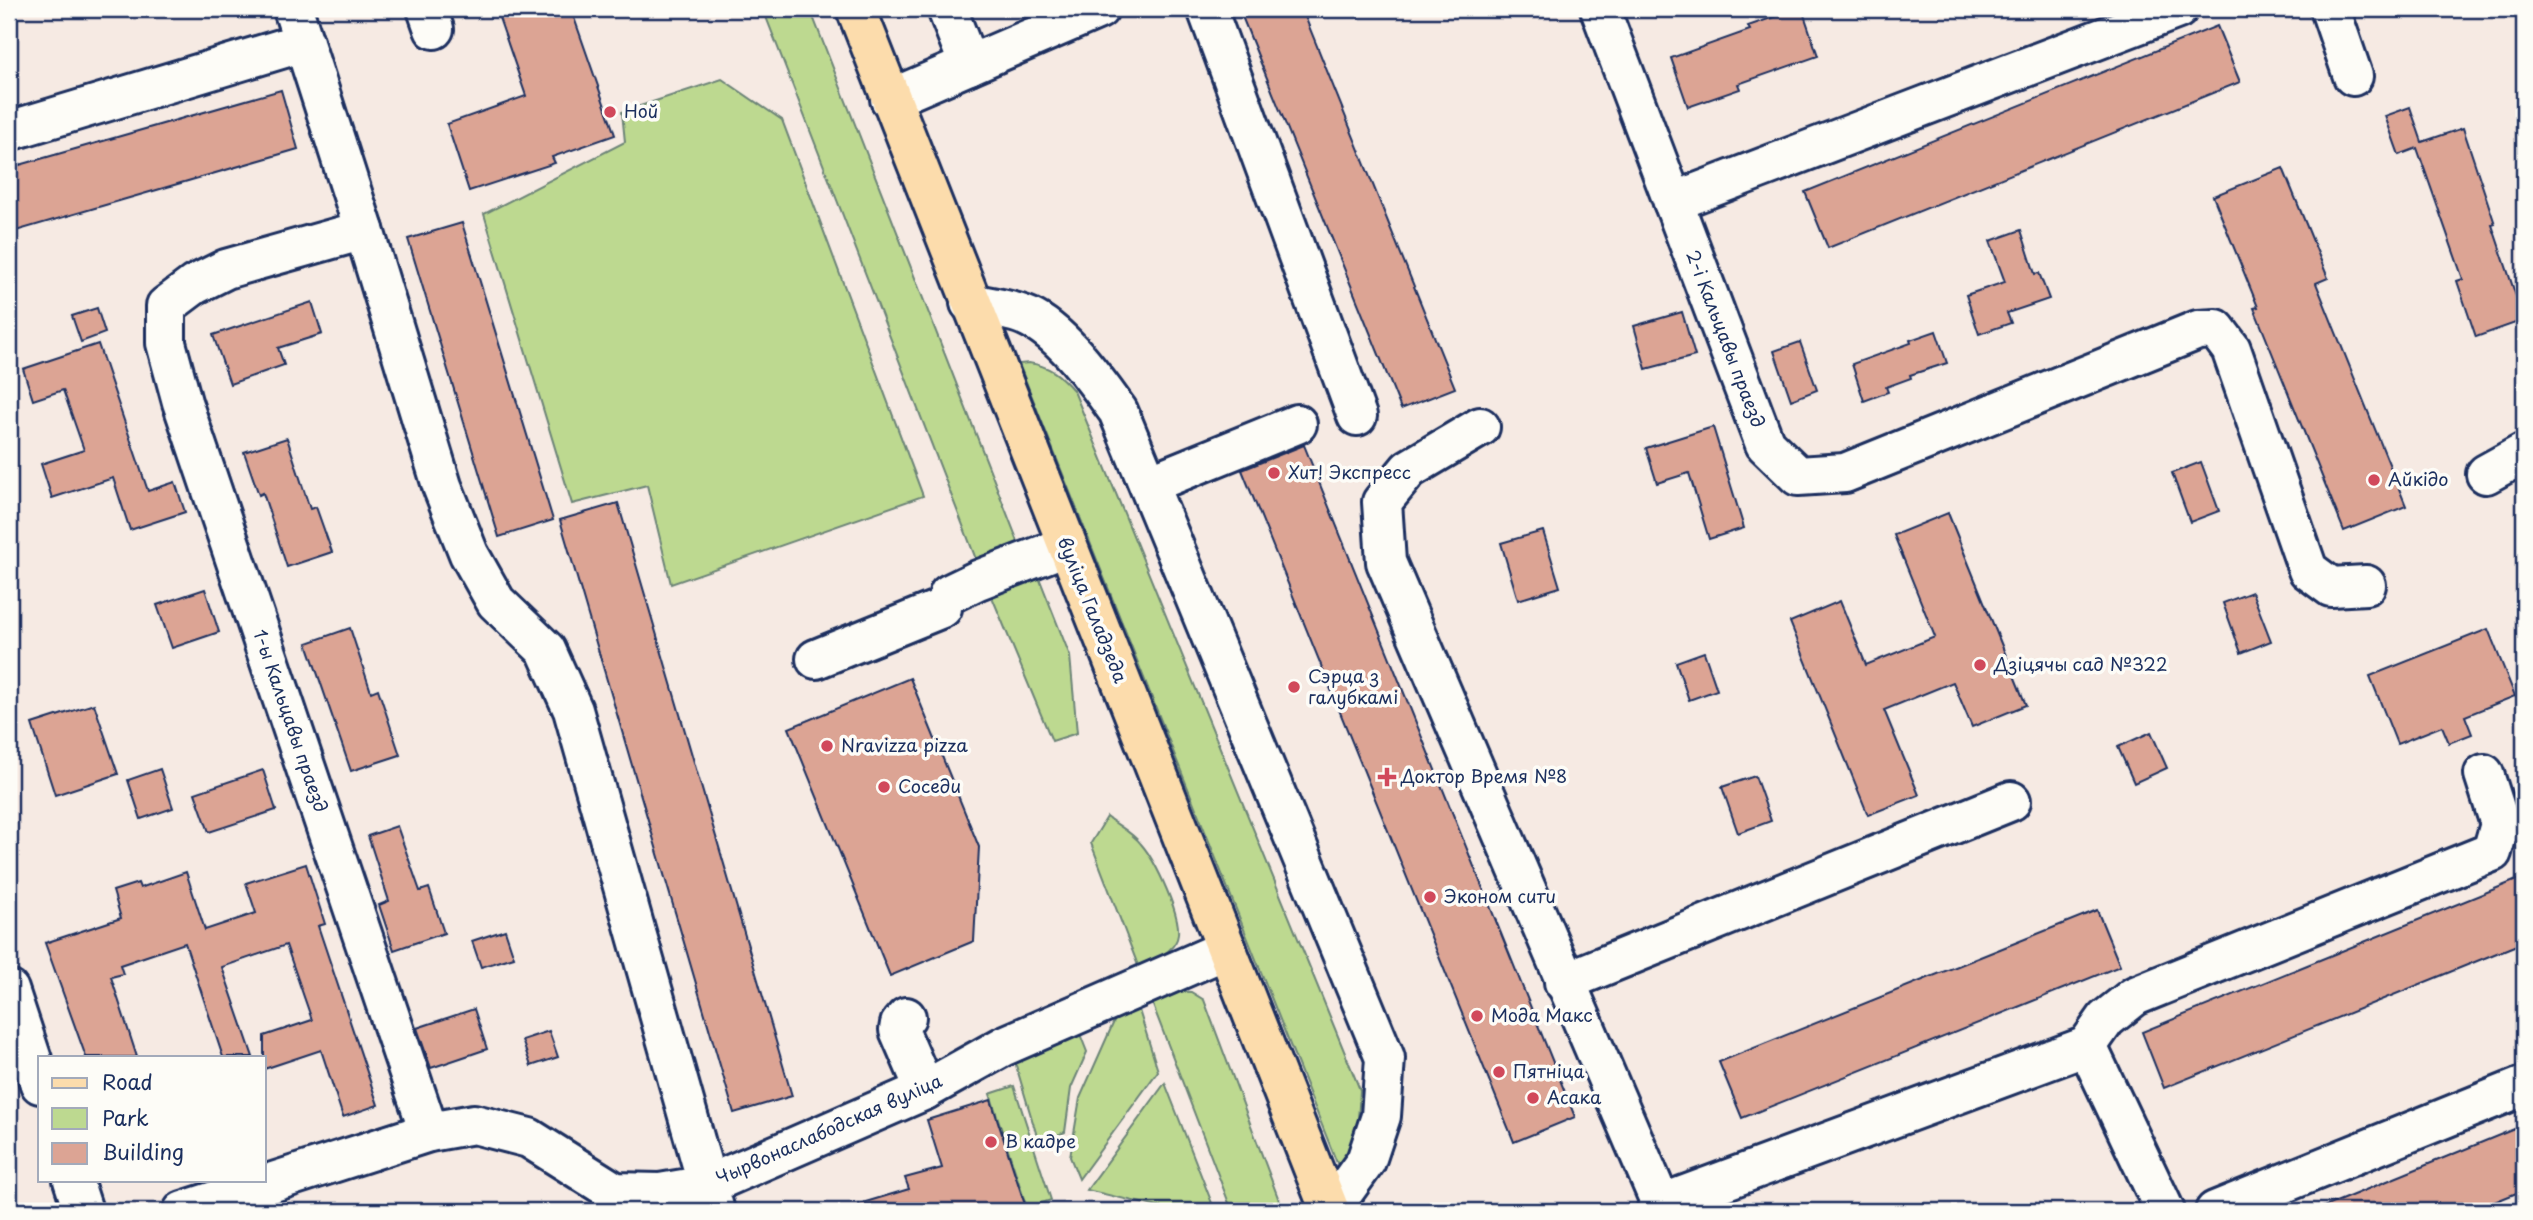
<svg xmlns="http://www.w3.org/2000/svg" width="2533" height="1220" viewBox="0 0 2533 1220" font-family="'Playpen Sans',sans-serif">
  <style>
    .green { fill: #bdd990; stroke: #6c8477; stroke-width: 2 }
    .building { fill: #dca494; stroke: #1b2f5e; stroke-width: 2 }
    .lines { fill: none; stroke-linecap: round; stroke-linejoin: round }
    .minor-casing { stroke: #1b2f5e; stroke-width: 44 }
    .major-casing { stroke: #1b2f5e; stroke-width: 44 }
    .minor { stroke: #fdfcf7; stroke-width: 38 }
    .major { stroke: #fcdcac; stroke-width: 38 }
    .poi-dot { fill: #d1495b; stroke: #fdfcf7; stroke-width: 2.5 }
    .labels { text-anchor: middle; stroke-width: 7; stroke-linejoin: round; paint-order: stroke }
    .poi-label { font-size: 18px; fill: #1b2f5e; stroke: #fdfcf7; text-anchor: start }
    .street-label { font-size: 18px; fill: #1b2f5e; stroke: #fdfcf7 }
  </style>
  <rect width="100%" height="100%" fill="#f6eae3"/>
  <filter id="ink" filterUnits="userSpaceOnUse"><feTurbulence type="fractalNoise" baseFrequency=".0143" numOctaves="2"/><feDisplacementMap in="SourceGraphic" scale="14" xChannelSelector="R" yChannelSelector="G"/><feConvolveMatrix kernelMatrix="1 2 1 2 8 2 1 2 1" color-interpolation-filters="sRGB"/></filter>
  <g filter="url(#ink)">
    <g class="green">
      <path d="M 763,9 L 810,9 L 1022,552 L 981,572 Z"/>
      <path d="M 722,79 L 782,120 L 923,496 L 671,584 L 647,485 L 572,504 L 484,214 L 625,142 L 622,112 Z"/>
      <path d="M 1029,363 C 1050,366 1060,375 1074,391 L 1360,1090 C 1358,1122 1358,1145 1341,1173 L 1019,364 Z"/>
      <path d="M 1038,575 L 1070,656 L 1077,733 L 1052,741 L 992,597 Z"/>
      <path d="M 1107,817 C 1117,825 1133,833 1141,844 C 1155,860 1184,919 1177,939 C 1172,953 1152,961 1139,968 L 1091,843 Z"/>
      <path d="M 1173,991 L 1191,992 L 1204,1000 L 1283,1211 L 1232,1211 L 1149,995 Z"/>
      <path d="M 1138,1007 L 1158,1071 L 1079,1179 L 1070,1157 L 1080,1098 L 1116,1017 Z"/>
      <path d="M 1080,1034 L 1087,1052 L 1071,1088 L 1065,1132 L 1039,1143 L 1015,1062 Z"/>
      <path d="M 1165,1083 L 1215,1211 L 1175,1211 L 1087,1190 Z"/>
      <path d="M 1014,1086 L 1051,1200 L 1027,1208 L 990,1094 Z"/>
    </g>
    <g class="building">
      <path d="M 496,9 L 571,9 L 615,135 L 552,157 L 555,163 L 469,191 L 447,124 L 526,96 Z"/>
      <path d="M 1239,9 L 1302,9 L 1455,388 L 1401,409 Z"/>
      <path d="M 1797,9 L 1802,9 L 1818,56 L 1738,84 L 1740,89 L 1688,107 L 1671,58 L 1750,30 L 1748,26 Z"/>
      <path d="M 2217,26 L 2240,82 L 1828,248 L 1805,192 Z"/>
      <path d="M 281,90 L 298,149 L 9,233 L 9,168 Z"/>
      <path d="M 2410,107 L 2422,142 L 2463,128 L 2495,224 L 2492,225 L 2524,320 L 2476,337 L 2457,281 L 2463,279 L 2417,148 L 2399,155 L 2385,116 Z"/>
      <path d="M 2283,168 L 2328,278 L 2316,283 L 2406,506 L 2344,531 L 2254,308 L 2258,307 L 2213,196 Z"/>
      <path d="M 462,223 L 553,520 L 499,537 L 408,239 Z"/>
      <path d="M 2021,230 L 2035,274 L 2039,273 L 2049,299 L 2007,313 L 2011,323 L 1979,334 L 1966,295 L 2005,282 L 1990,241 Z"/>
      <path d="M 312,302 L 322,334 L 278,348 L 284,365 L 230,384 L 213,335 Z"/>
      <path d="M 97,308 L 105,333 L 81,342 L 72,316 Z"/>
      <path d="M 1682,312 L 1695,356 L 1646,369 L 1634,326 Z"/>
      <path d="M 1936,331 L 1947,363 L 1910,375 L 1911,378 L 1886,387 L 1888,392 L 1864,401 L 1852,364 L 1911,343 L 1910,340 Z"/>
      <path d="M 1800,342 L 1817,390 L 1791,400 L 1774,351 Z"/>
      <path d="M 98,344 L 148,491 L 175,482 L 185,512 L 130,530 L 113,478 L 52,498 L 41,464 L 84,450 L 63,390 L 33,400 L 23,369 Z"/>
      <path d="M 1713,427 L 1744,528 L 1709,539 L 1689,473 L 1657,483 L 1646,448 Z"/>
      <path d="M 287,438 L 310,509 L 316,507 L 332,552 L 287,567 L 263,493 L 259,495 L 244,452 Z"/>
      <path d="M 1304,445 L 1575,1117 L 1514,1142 L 1242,470 Z"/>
      <path d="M 2201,462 L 2219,511 L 2190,522 L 2172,473 Z"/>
      <path d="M 618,503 L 792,1096 L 734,1113 L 560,520 Z"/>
      <path d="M 1948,513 L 2026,705 L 1972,727 L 1953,682 L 1884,710 L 1919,795 L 1868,815 L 1790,622 L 1840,601 L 1866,665 L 1935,637 L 1894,535 Z"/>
      <path d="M 1543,531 L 1560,587 L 1518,600 L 1501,543 Z"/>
      <path d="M 205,589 L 219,632 L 172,648 L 157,605 Z"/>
      <path d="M 2252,592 L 2271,641 L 2241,653 L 2223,603 Z"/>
      <path d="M 350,628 L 371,692 L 378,689 L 400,755 L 351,771 L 307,643 Z"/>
      <path d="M 2488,629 L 2515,696 L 2465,716 L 2472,734 L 2449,743 L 2442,726 L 2397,744 L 2370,676 Z"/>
      <path d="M 1704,652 L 1717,690 L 1689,700 L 1676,662 Z"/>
      <path d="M 910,678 L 979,847 L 974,941 L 890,976 L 789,728 Z"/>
      <path d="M 94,704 L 118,774 L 55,795 L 32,724 Z"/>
      <path d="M 2151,732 L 2167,768 L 2134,783 L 2118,747 Z"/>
      <path d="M 160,769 L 173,808 L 141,819 L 128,780 Z"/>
      <path d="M 263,770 L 276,810 L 209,832 L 195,793 Z"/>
      <path d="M 1755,776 L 1771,821 L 1738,833 L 1722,787 Z"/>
      <path d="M 397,826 L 420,891 L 429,888 L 444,933 L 394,950 L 379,905 L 389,901 L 368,836 Z"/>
      <path d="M 306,864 L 325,924 L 318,926 L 378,1105 L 343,1117 L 321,1050 L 264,1069 L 264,1036 L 312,1020 L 286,945 L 222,967 L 253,1057 L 223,1057 L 185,943 L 120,965 L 123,974 L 111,977 L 137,1057 L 86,1057 L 45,943 L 121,918 L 113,891 L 138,883 L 140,888 L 186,872 L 205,930 L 256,913 L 246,883 Z"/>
      <path d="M 2524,877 L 2524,942 L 2164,1088 L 2142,1032 Z"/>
      <path d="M 2097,910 L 2120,966 L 1742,1118 L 1719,1062 Z"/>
      <path d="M 505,930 L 514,957 L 481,967 L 472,941 Z"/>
      <path d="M 474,1009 L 487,1049 L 431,1068 L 417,1028 Z"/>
      <path d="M 549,1031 L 558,1057 L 531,1066 L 522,1040 Z"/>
      <path d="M 991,1100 L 1027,1211 L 860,1211 L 859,1204 L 909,1189 L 905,1178 L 942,1168 L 927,1120 Z"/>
      <path d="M 2524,1125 L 2524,1190 L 2472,1211 L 2314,1211 Z"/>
    </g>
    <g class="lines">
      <g class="minor-casing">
        <g id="minor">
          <path d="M 293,9 L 364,230 L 442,486 L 469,554 L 496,602 L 546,650 L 573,710 L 715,1211"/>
          <path d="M 427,9 L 434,29"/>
          <path d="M 947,9 L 969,65"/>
          <path d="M 1207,9 L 1357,416"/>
          <path d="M 1600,9 L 1765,444 L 1798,476 L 1845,473 L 2198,330 L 2216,329 L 2231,349 L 2308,570 L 2331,587 L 2366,585"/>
          <path d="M 2330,9 L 2353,76"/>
          <path d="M 890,99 L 1099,9"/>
          <path d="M 9,131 L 304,42"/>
          <path d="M 1673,202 L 2178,9"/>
          <path d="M 364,230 L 226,269 L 194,285 L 166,306 L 166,343 L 182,402 L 429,1132"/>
          <path d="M 970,303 C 988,307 1011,309 1028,317 C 1063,333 1095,380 1118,411 L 1385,1058 L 1381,1116 L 1366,1161 L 1330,1211"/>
          <path d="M 1480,427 L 1409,469 L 1382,502 L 1386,562 L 1664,1211"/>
          <path d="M 2486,474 L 2524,453"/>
          <path d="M 1149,484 L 1297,424"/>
          <path d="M 949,594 L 978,580 L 1066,546"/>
          <path d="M 816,659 L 942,608"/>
          <path d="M 1564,982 L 2011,801"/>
          <path d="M 9,990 L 40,1084"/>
          <path d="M 906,1017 L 900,1024 L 899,1030 L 925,1090"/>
          <path d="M 2087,1046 L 2165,1211"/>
          <path d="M 73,1180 L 83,1211"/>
          <path d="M 183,1211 L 429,1132 L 474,1124 L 529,1138 L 615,1192 L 660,1193 L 707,1185 L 925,1090 L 1004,1046 L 1227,949"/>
          <path d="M 1656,1211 L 1661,1204 L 2087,1046 L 2106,1019 L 2135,996 L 2492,852 L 2500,824 L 2484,774"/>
          <path d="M 2215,1211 L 2524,1086"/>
        </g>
      </g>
      <g class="major-casing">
        <path id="major" d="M 856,9 L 1330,1211"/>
      </g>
      <use href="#minor" class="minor"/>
      <use href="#major" class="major"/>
    </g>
  </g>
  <g class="poi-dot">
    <circle cx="610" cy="112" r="7"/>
    <circle cx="1274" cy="473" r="7"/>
    <circle cx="2374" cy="480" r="7"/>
    <circle cx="1980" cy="665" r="7"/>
    <circle cx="1294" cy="687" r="7"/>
    <circle cx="827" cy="746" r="7"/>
    <path d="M1383.5 766.5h7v7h7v7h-7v7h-7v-7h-7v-7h7z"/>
    <circle cx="884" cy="787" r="7"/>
    <circle cx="1430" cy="897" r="7"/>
    <circle cx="1477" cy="1016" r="7"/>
    <circle cx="1499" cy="1072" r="7"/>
    <circle cx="1533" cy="1098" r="7"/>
    <circle cx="991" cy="1142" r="7"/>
  </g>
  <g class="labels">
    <g class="poi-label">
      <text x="624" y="118">Ной</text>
      <text x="1288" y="479">Хит! Экспресс</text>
      <text x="2388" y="486">Айкідо</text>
      <text x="1994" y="671">Дзіцячы сад №322</text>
      <text x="1308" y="683">Сэрца з<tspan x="1308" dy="21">галубкамі</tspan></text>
      <text x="841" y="752">Nravizza pizza</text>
      <text x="1401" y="783">Доктор Время №8</text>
      <text x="898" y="793">Соседи</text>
      <text x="1444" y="903">Эконом сити</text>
      <text x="1491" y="1022">Мода Макс</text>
      <text x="1513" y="1078">Пятніца</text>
      <text x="1547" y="1104">Асака</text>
      <text x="1005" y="1148">В кадре</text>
    </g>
    <g class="street-label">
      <text transform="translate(1725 339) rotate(69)" y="6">2-і Кальцавы праезд</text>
      <text transform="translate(1092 610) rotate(68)" y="6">вуліца Галадзеда</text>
      <text transform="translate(290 721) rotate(71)" y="6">1-ы Кальцавы праезд</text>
      <text transform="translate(829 1130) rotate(-24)" y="6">Чырвонаслабодская вуліца</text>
    </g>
  </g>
  <rect width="2533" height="1220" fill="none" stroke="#fdfcf7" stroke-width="35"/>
  <rect x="18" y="18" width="2498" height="1185" fill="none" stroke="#1b2f5e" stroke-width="2.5" filter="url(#ink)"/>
  <rect x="38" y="1056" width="228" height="126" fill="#fdfcf7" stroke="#a3aaba" stroke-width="2"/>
  <rect x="52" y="1078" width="35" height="10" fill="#fcdcac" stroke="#a3aaba" stroke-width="2"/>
  <text x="102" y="1090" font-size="21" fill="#1b2f5e">Road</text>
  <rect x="52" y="1108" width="35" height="21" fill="#bdd990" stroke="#a3aaba" stroke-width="2"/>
  <text x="102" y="1126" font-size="21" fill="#1b2f5e">Park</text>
  <rect x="52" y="1143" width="35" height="21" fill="#dca494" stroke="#a3aaba" stroke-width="2"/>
  <text x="102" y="1160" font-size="21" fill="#1b2f5e">Building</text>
</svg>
